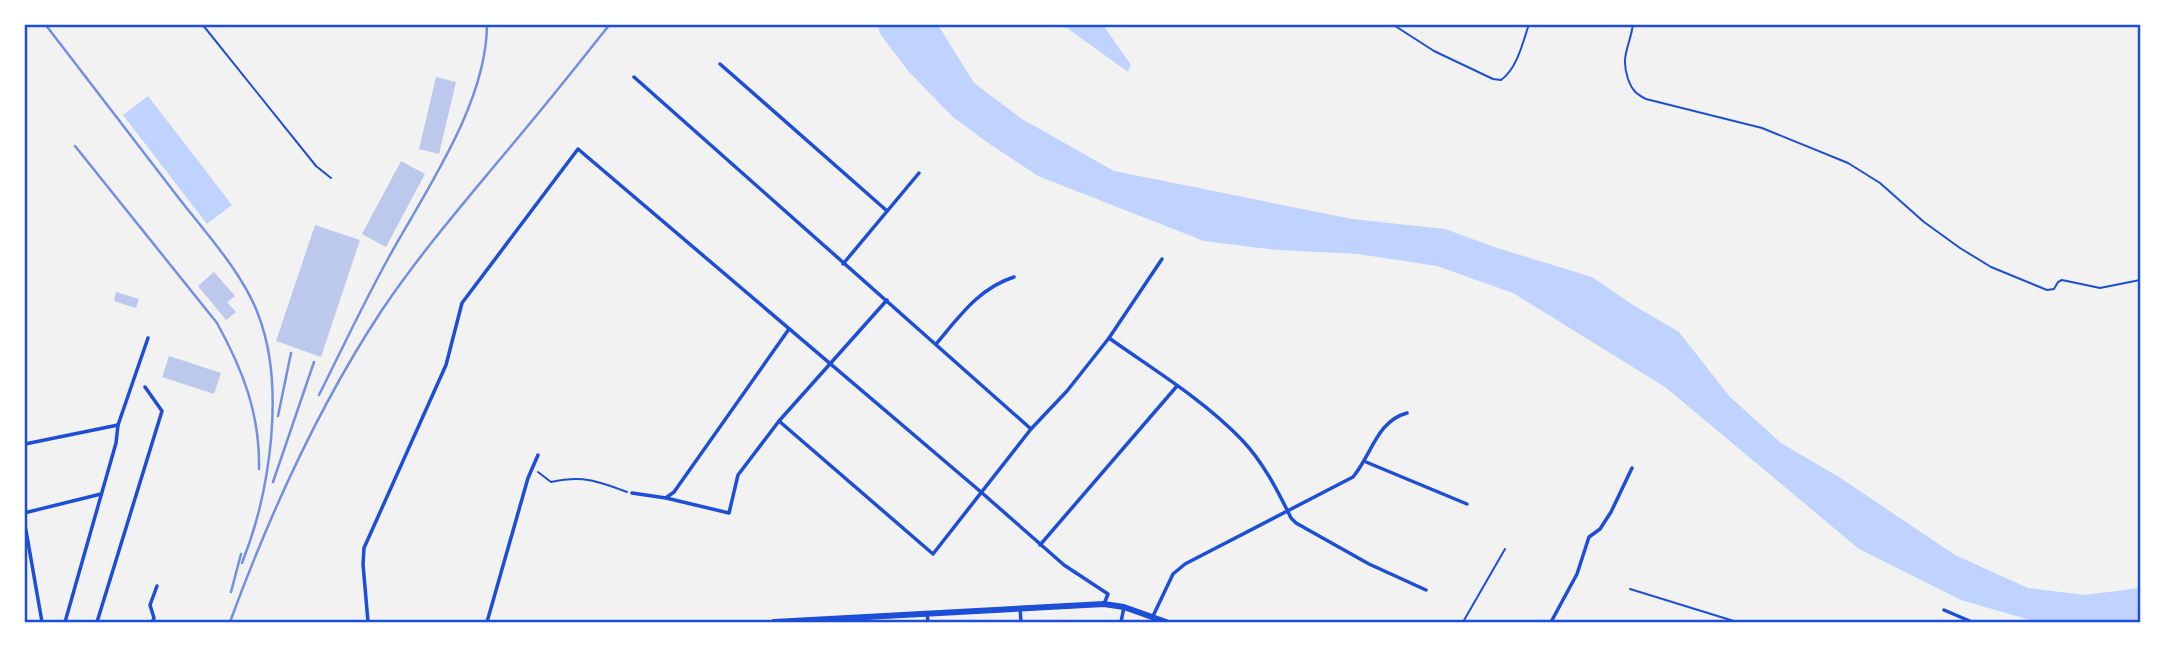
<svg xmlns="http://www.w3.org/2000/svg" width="2165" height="647" viewBox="0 0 2165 647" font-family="Raleway,sans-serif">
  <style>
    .water { fill: #bfd3fe }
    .building { fill: #bdc9ec }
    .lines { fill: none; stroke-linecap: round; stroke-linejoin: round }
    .path { stroke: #1d4ed8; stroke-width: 2 }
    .service { stroke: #1d4ed8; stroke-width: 2 }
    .minor { stroke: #1d4ed8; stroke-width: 3.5 }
    .primary { stroke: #1d4ed8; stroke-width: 6 }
    .rail { stroke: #7290e2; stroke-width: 2.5 }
    .neatline { fill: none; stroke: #1d4ed8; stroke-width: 2.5 }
  </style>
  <rect width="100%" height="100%" fill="#f2f2f2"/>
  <g class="water">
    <path d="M 878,25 L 938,25 L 974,83 L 1022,119 L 1114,171 L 1352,219 L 1445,229 L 1497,248 L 1592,277 L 1633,305 L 1679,332 L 1730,397 L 1781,443 L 1839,477 L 1955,555 L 2028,588 L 2085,595 L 2140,588 L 2140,622 L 2037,622 L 1961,600 L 1859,549 L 1665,387 L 1513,293 L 1437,266 L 1358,254 L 1277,250 L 1204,241 L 1038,176 L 988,143 L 953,117 L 909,72 L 880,34 Z"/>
    <path d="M 1048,25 L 1103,25 L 1131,65 L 1128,72 L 1067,28 Z"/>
    <path d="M 148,96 L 232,205 L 207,224 L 123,115 Z"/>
  </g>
  <g class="building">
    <path d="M 436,77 L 456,82 L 439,154 L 419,149 Z"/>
    <path d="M 401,161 L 425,174 L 386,247 L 362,234 Z"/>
    <path d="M 315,225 L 360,240 L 321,357 L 276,341 Z"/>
    <path d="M 214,272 L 235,296 L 227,302 L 236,312 L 226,320 L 198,286 Z"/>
    <path d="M 116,292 L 139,299 L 136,308 L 114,301 Z"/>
    <path d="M 169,356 L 221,373 L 214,394 L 162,377 Z"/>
  </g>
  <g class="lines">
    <g class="path">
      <path d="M 1392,24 L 1434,51 L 1493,79 L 1501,80 C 1517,69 1523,42 1529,24"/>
      <path d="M 1633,24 C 1630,47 1620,55 1628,79 C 1632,90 1636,94 1646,99 L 1762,128 L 1848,163 L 1880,183 L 1924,222 L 1960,248 L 1991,267 L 2047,290 L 2054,289 L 2058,282 L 2062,280 L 2100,288 L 2140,280"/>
      <path d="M 538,472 L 551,482 C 583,475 598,481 627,492"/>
    </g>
    <g class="service">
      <path d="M 202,24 L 316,166 L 331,178"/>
      <path d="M 1630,589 L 1737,622"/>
      <path d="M 1463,622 L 1505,549"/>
    </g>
    <g class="minor">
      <path d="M 720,64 L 886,210"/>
      <path d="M 634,77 L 1031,429"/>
      <path d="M 843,264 L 919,173"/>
      <path d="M 1109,338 C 1154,370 1204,400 1242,440 C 1263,462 1278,491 1291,518 L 1296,523 L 1369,564 L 1426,590"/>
      <path d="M 936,344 C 959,317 979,288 1014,277"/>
      <path d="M 779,421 L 933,554 L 1031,429 L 1067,391 L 1109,338 L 1162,259"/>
      <path d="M 25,444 L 118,425"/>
      <path d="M 1366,462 L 1467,504"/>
      <path d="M 632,493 L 666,498 L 729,513 L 738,475 L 779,421 L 887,300"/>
      <path d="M 667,497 L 674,492 L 789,329"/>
      <path d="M 24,513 L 101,494"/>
      <path d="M 24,519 L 42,622"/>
      <path d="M 1040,545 L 1177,386"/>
      <path d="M 1020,608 L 1021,622"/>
      <path d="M 1944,610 L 1972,622"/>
      <path d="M 927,613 L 928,622"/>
      <path d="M 1153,616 L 1173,574 L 1185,564 L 1353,477 C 1372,454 1377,421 1407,413"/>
      <path d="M 65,622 L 116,443 L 118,425 L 148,338"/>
      <path d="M 97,622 L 162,411 L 145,387"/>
      <path d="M 152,622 L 154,618 L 150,605 L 157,586"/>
      <path d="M 368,622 L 363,564 L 364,548 L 446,365 L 462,303 L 578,149 L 981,492 L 1064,565 L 1108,594 L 1104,604"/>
      <path d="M 487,622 L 528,478 L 538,455"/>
      <path d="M 1121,622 L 1124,607"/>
      <path d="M 1551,622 L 1577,574 L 1589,537 L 1600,529 L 1611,512 L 1632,468"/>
    </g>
    <path class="primary" d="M 774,622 L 1104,604 L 1124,607 L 1166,622"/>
    <g class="rail">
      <path d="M 45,24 C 90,83 135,142 181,201 C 207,234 243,274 258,314 C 286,386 270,493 242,563"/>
      <path d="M 75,146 L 217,323 C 243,370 260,414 259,469"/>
      <path d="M 319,395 C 342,349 364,302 389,257 C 426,190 487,103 487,24"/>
      <path d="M 278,416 L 291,353"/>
      <path d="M 273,482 L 314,362"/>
      <path d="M 231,592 L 241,554"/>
      <path d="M 230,622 C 270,513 318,407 382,310 C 417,258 457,211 496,164 C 535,118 573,71 610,24"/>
    </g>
  </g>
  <rect width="2165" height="647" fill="none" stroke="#ffffff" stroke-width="52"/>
  <rect x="26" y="26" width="2113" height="595" class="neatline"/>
</svg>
